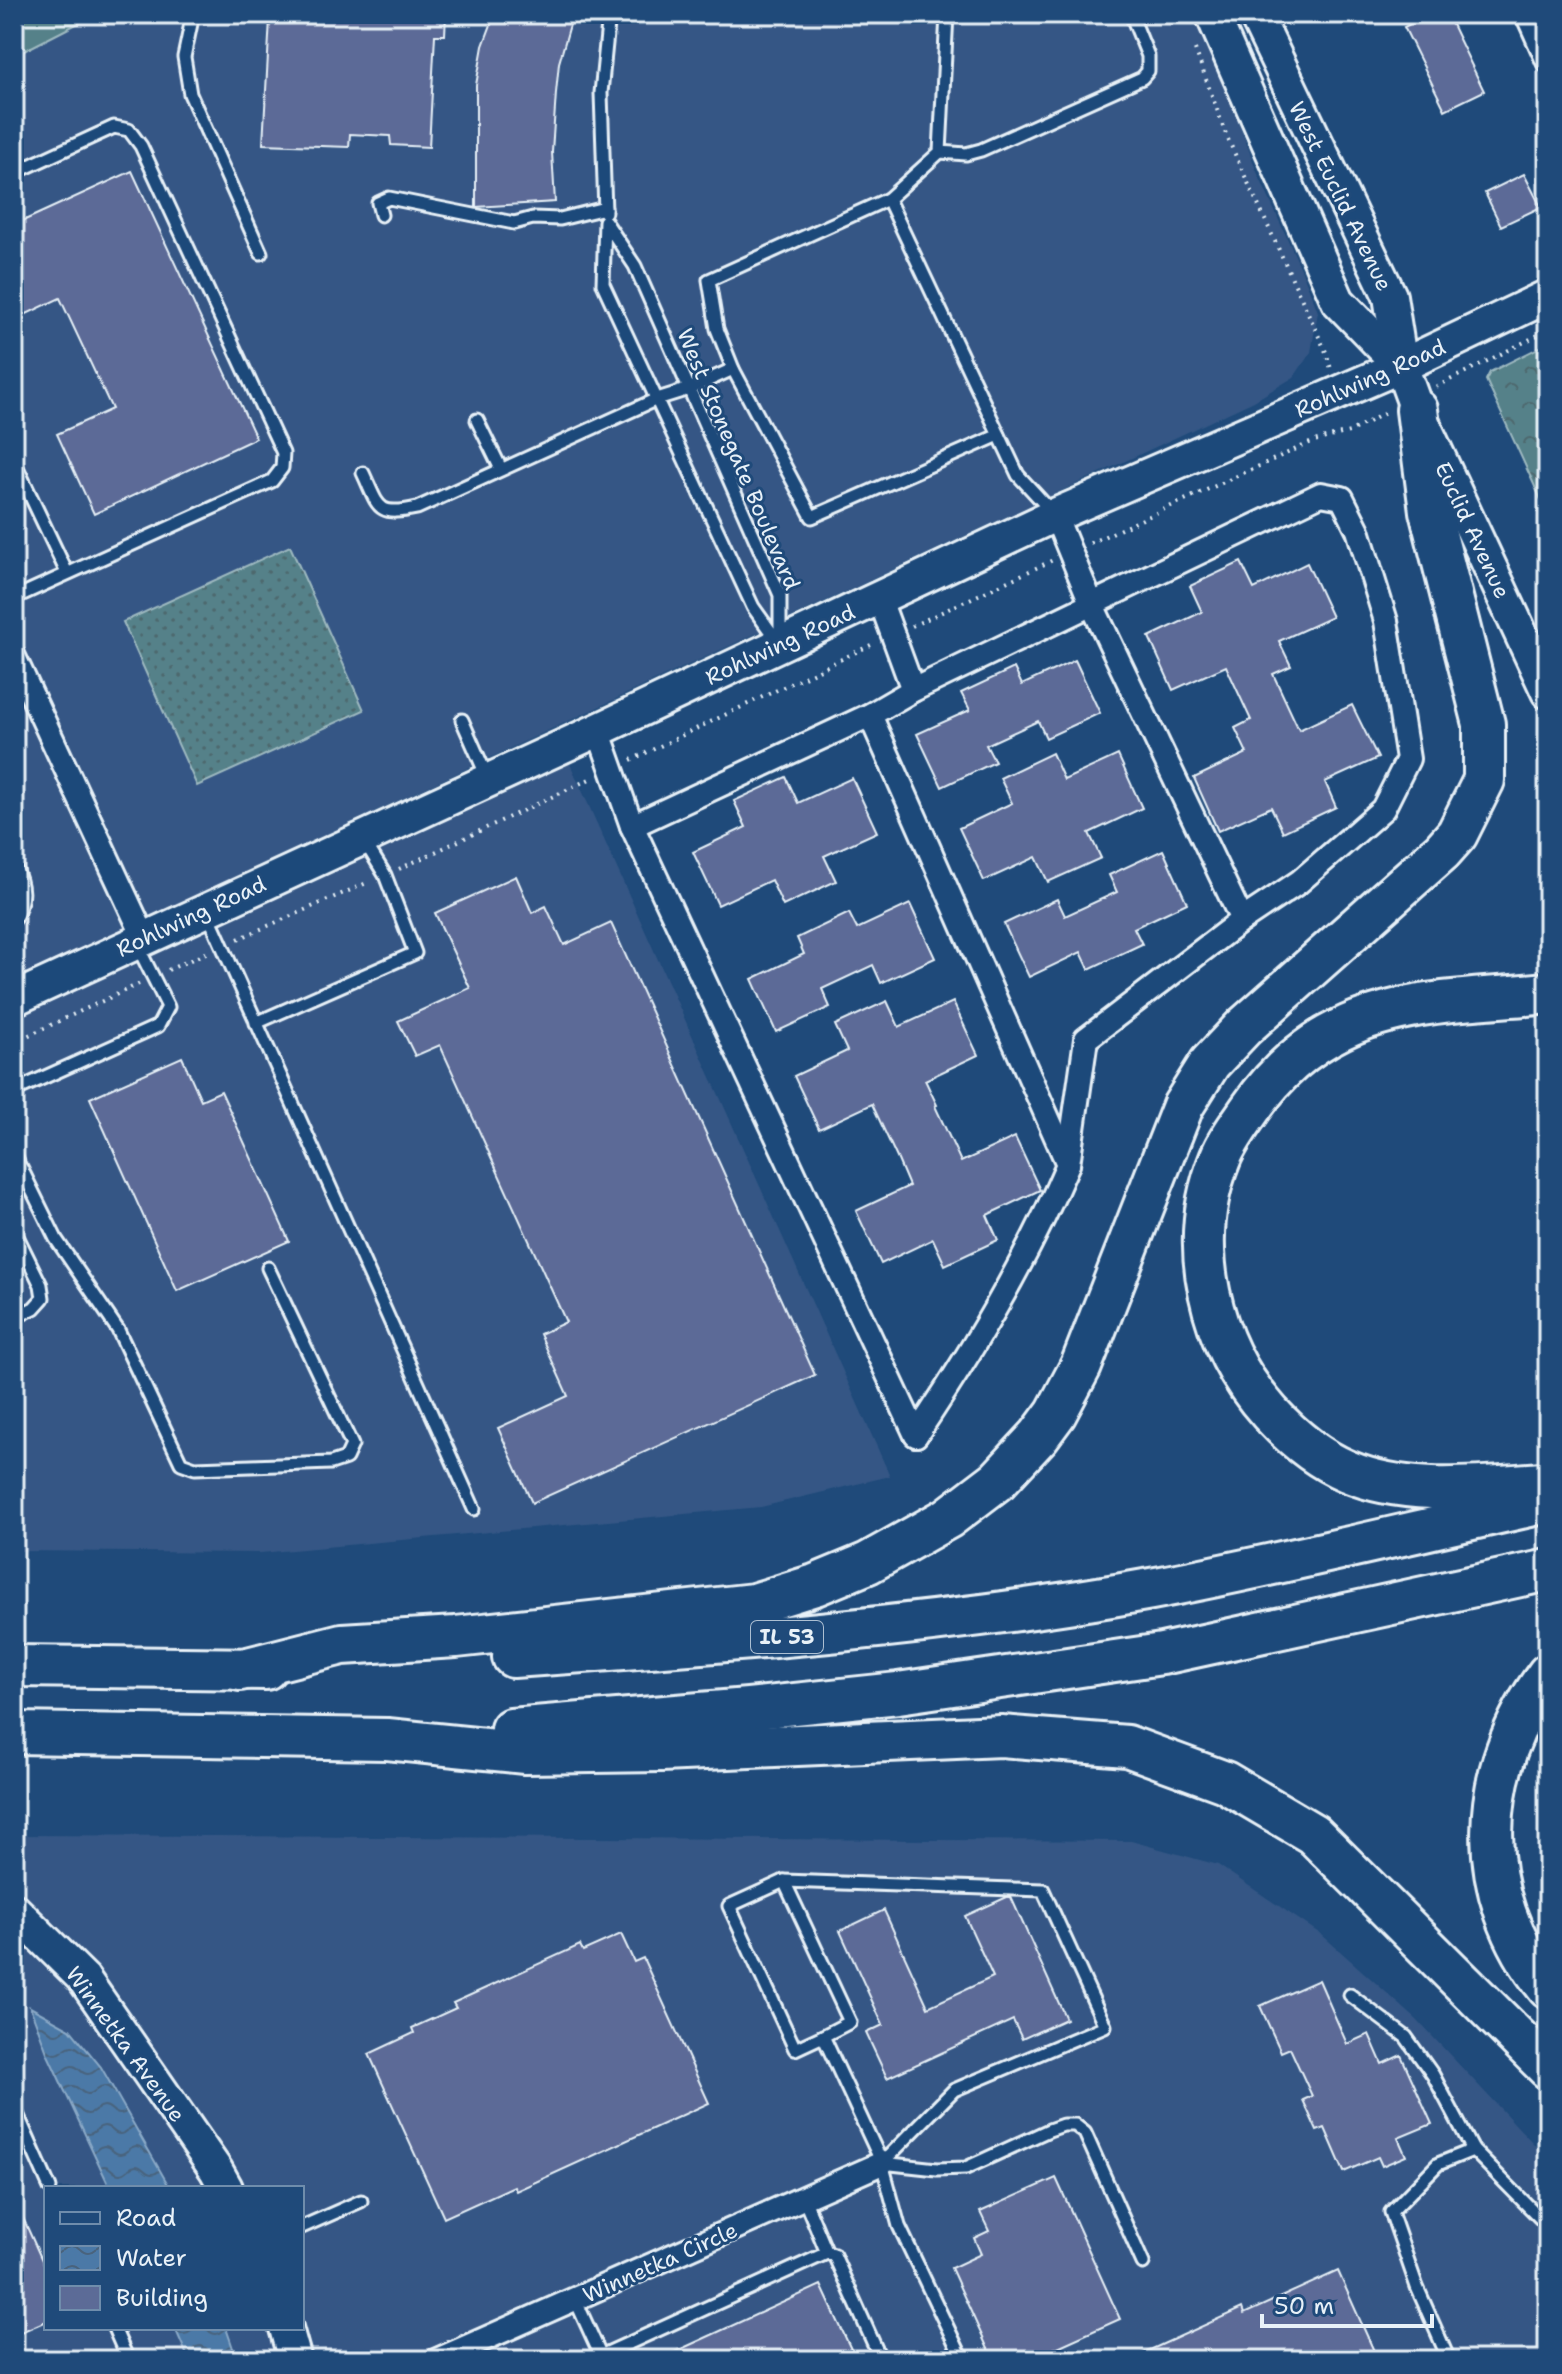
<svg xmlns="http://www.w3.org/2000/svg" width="1562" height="2374" viewBox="0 0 1562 2374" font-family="'Shantell Sans',sans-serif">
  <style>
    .built { fill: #355785; fill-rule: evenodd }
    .grass { fill: url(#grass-dots); stroke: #9eb9c0; stroke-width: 2 }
    .forest { fill: url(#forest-crowns); stroke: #9eb9c0; stroke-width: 2 }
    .pitch { fill: #548189; stroke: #9eb9c0; stroke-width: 2 }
    .water { fill: url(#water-waves); stroke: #8aa9c7; stroke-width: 2 }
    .building { fill: #5c6b97; stroke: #e8f1f8; stroke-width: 2 }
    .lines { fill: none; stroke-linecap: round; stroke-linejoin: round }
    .lane-casing { stroke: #e8f1f8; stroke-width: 17 }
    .street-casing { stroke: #e8f1f8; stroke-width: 28 }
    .secondary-casing { stroke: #e8f1f8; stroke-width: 38 }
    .highway-casing { stroke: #e8f1f8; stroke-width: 46 }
    .path { stroke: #e8f1f8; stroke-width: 4; stroke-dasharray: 2 6; stroke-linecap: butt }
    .lane { stroke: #1f4a7a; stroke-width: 11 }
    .street { stroke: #1f4a7a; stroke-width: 22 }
    .secondary { stroke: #1f4a7a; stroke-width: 32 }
    .highway { stroke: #1f4a7a; stroke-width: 40 }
    .labels { text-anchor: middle; stroke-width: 6; stroke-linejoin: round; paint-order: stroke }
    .shield { fill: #1f4a7a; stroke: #acbfd2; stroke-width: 2 }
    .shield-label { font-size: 20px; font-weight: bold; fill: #e8f1f8 }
    .street-label { font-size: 22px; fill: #e8f1f8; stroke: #1f4a7a }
  </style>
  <defs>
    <pattern id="grass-dots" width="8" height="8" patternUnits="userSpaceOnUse" patternTransform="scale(2)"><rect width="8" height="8" fill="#548189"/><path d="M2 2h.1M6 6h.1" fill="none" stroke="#4e676d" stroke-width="1.8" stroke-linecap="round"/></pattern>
    <pattern id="forest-crowns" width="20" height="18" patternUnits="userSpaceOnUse" patternTransform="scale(2)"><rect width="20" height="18" fill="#548189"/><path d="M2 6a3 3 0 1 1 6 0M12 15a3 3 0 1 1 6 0" fill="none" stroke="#4e676d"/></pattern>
    <pattern id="water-waves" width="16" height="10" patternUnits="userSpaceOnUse" patternTransform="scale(2)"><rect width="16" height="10" fill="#4b79a7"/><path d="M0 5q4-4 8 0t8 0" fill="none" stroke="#49637d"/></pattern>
  </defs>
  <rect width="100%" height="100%" fill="#1f4a7a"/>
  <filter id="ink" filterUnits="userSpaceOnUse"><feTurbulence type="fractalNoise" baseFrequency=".0125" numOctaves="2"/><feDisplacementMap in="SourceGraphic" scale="16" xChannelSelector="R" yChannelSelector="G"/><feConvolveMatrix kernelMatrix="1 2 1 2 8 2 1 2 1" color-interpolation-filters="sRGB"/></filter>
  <g filter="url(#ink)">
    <g class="built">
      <path d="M 14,14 L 1199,14 L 1257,172 L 1302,271 L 1318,312 L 1311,352 L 1294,377 L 1254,401 L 14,980 Z"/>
      <path d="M 562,746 L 890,1476 L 761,1507 L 260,1553 L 14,1551 L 14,998 Z"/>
      <path d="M 14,1835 L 1131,1841 L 1218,1865 L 1322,1935 L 1416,2019 L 1548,2159 L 1548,2360 L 14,2360 ZM 46,2188 L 302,2188 L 302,2328 L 46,2328 Z"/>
    </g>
    <path class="grass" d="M 290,546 L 364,710 L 197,786 L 123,622 Z"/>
    <path class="forest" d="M 1548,343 L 1548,515 L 1486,380 L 1490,372 Z"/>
    <path class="pitch" d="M 14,14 L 96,14 L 14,56 Z"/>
    <g class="water">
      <path d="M 30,2007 L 70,2029 L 101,2067 L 170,2188 L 110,2188 L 48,2055 Z"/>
      <path d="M 175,2328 L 226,2328 L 237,2360 L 189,2360 Z"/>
    </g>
    <g class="building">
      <path d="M 280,14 L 446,14 L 445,35 L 435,35 L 429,147 L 391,145 L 390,136 L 350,134 L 349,147 L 263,144 L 270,19 L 280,21 Z"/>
      <path d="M 495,14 L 573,14 L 559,63 L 556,93 L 552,152 L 555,202 L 476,207 L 476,85 L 483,46 Z"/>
      <path d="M 1430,14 L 1447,14 L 1484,91 L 1445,110 L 1404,27 Z"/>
      <path d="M 132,171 L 256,438 L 94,514 L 57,434 L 112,409 L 60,298 L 14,320 L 14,225 Z"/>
      <path d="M 1524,174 L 1541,207 L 1501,226 L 1485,193 Z"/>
      <path d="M 1241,562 L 1254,589 L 1307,563 L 1332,617 L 1279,641 L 1291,666 L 1273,674 L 1299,730 L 1352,705 L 1378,758 L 1325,782 L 1336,807 L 1283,832 L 1271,807 L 1218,831 L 1194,778 L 1247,753 L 1235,728 L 1251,720 L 1226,666 L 1173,690 L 1149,637 L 1202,612 L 1190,586 Z"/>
      <path d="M 1075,660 L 1100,713 L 1046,738 L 1038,721 L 986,745 L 995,762 L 942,787 L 917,734 L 970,710 L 961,693 L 1014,668 L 1022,685 Z"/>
      <path d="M 1052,753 L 1064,780 L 1118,755 L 1142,808 L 1089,833 L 1101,858 L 1048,882 L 1036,857 L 984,881 L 959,828 L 1012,803 L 1000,778 Z"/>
      <path d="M 786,777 L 798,803 L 852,778 L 877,832 L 824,856 L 836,881 L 783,906 L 771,880 L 718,905 L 693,852 L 746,827 L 734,801 Z"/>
      <path d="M 1163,850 L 1187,903 L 1134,928 L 1142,944 L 1089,969 L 1081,952 L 1029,977 L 1004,924 L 1057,899 L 1065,916 L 1117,892 L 1109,875 Z"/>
      <path d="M 516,876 L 532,913 L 546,906 L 564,945 L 611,923 L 815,1375 L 532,1503 L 498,1428 L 568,1396 L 540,1334 L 566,1322 L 440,1045 L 415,1056 L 398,1021 L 470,988 L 435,913 Z"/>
      <path d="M 910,904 L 935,958 L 881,983 L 873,965 L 822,989 L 830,1007 L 776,1032 L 752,979 L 804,954 L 797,938 L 849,913 L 857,929 Z"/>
      <path d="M 887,1001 L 899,1027 L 953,1002 L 978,1055 L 925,1080 L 937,1105 L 935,1106 L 961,1162 L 1015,1137 L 1040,1190 L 987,1215 L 998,1240 L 945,1265 L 933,1239 L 881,1264 L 856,1211 L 909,1186 L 898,1160 L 872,1104 L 819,1129 L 794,1076 L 847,1051 L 835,1025 Z"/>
      <path d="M 182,1057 L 201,1100 L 221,1091 L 289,1241 L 177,1291 L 90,1098 Z"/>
      <path d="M 1007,1897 L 1011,1897 L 1066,2019 L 1022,2039 L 1013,2020 L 887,2078 L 866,2033 L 883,2025 L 840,1931 L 884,1910 L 928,2007 L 993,1977 L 965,1916 Z"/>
      <path d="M 621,1934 L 634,1962 L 643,1958 L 709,2103 L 516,2191 L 514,2186 L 444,2218 L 369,2054 L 414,2033 L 412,2028 L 456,2008 L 453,2003 L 580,1945 L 583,1951 Z"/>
      <path d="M 1319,1980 L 1347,2044 L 1369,2034 L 1382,2064 L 1401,2055 L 1432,2124 L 1398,2138 L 1406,2156 L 1382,2166 L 1378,2157 L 1344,2172 L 1325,2128 L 1317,2131 L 1303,2100 L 1312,2096 L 1290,2048 L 1281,2052 L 1260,2006 Z"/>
      <path d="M 1056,2178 L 1120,2319 L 1029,2360 L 993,2360 L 951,2268 L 981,2254 L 974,2238 L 989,2231 L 980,2212 Z"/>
      <path d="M 14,2198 L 46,2269 L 46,2321 L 14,2335 Z"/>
      <path d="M 1338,2271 L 1378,2360 L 1128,2360 L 1242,2308 L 1244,2314 Z"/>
      <path d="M 821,2285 L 856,2360 L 657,2360 Z"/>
    </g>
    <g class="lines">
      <g class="lane-casing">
        <g id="lane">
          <path d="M 193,14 L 184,57 L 190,94 L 261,253"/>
          <path d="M 947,14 L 940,152 L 888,199 L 1018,475 L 1052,512"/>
          <path d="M 940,152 L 966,154 L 981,150 L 1142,78 L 1148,71 L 1148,56 L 1131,14"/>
          <path d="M 14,173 L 114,127 L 129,130 L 141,146 L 283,453 L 282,468 L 272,481 L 14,598"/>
          <path d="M 605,212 L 601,93 L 609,14"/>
          <path d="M 381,215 L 378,203 L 389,198 L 514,223 L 533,218 L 560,219 L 605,208"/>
          <path d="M 605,221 L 635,266 L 780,595 L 780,645 L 753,607 L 603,284 Z"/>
          <path d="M 733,369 L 812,517 L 999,435"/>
          <path d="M 477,420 L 501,469"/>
          <path d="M 14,461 L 67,573"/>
          <path d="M 363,473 C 379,507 376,517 417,508 L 657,399 L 689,389 L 733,369 L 717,329 L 709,280 L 888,199"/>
          <path d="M 462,720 L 488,779"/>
          <path d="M 14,865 C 24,886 25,899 14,920"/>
          <path d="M 208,914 L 474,1509"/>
          <path d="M 256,1023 L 415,953 L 385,875 L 363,839"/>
          <path d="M 14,1091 L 158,1026 L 168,1007 L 138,947"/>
          <path d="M 14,1153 C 20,1166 24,1175 14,1187"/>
          <path d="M 21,1168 L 56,1239 L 118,1330 L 181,1463 L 195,1468 L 331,1463 L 346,1458 L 352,1445 L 268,1268"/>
          <path d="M 14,1230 L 41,1285 L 43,1298 L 34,1308 L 14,1318"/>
          <path d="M 784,1881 L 850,2022 L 823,2036"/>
          <path d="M 1350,1995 L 1406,2037 L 1433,2075 L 1473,2150"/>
          <path d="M 14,2107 L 50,2188"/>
          <path d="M 882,2163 L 954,2090 L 1105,2026 L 1043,1890 L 784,1881 L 729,1906 L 795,2049 L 823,2036 L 882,2163 L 899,2226 L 963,2360"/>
          <path d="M 882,2163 L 937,2169 L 966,2168 L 1049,2130 L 1063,2125 L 1075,2125 L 1085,2133 L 1143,2263"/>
          <path d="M 804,2198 L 827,2253"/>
          <path d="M 302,2227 L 361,2201"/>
          <path d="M 575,2299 L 601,2356"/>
          <path d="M 114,2328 L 128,2360"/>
          <path d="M 592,2360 L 827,2253 L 834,2255 L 881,2360"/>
          <path d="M 1449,2360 L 1417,2287 L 1391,2212 L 1438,2164 L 1473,2150 L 1548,2226"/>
        </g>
      </g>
      <g class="street-casing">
        <g id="street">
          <path d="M 1527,14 L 1548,61"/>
          <path d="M 1055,515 L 1092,605 L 1242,920"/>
          <path d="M 879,597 L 913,690"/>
          <path d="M 14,657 L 144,937"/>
          <path d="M 870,715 L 1068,1164 C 1027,1260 974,1349 916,1435"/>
          <path d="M 598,730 L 632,826 L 916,1435"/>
          <path d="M 632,826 L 870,715 L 913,690 L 1321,494 L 1342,498 L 1358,530 L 1386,621 L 1408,759 L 1383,809 L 1351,837 L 1299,882 L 1242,920 L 1086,1039 L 1068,1164"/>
          <path d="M 437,2360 L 882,2163"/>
        </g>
      </g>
      <g class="secondary-casing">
        <g id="secondary">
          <path d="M 1212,14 L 1338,301 L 1401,366"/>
          <path d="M 1255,14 L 1390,296 L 1401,366 L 1417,410 L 1548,692"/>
          <path d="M 14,999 L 598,730 L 1055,515 L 1401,366 L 1548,296"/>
          <path d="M 14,1910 L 84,1979 L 216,2170 L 226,2188"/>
          <path d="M 286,2328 L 295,2360"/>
        </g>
      </g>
      <g class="highway-casing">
        <g id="highway">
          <path d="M 1544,1483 C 1480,1487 1408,1497 1347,1471 C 1317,1458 1292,1437 1270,1413 C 1210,1346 1185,1245 1220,1159 C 1227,1141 1240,1124 1251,1108 C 1274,1075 1304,1047 1341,1029 C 1404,998 1479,1000 1548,993"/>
          <path d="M 513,1657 C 727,1642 941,1627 1151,1589 C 1284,1564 1416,1531 1548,1502"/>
          <path d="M 14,1666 L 266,1669"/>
          <path d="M 240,1670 L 342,1644 L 456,1637 L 754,1604 L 815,1585 L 868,1563 L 948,1518 L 998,1480 L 1039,1436 L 1056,1413 L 1081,1366 L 1183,1106 L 1210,1063 L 1244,1027 L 1442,851 L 1457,834 L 1484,780 L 1484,724 L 1430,511 L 1417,410"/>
          <path d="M 1548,1674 C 1476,1769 1471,1894 1548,1988"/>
          <path d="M 511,1729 L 748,1709 L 898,1693 L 1162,1654 L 1548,1570"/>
          <path d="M 14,1733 L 387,1739 L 525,1753 L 661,1751 L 1001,1736 L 1127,1746 L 1225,1782 L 1313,1834 L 1548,2068"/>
        </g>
      </g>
      <g class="path">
        <path d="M 1195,49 L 1227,137 L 1326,352 L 1331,369"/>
        <path d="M 1436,387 L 1548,330"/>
        <path d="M 1090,543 L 1314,441 L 1349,432 L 1385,413"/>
        <path d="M 912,626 L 1053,560"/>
        <path d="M 631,760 L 875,643"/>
        <path d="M 399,869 L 594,777"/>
        <path d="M 238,939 L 369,882"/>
        <path d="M 168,970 L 208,952"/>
        <path d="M 14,1042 L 139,984"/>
      </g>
      <use href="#lane" class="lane"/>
      <use href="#street" class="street"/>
      <use href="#secondary" class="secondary"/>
      <use href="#highway" class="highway"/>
    </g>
  </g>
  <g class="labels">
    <rect class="shield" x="751" y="1621" width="72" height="32" rx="6"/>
    <g class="shield-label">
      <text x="787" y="1644">IL 53</text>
    </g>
    <g class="street-label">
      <text transform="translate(1341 196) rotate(64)" y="8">West Euclid Avenue</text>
      <text transform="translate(1370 378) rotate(-24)" y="8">Rohlwing Road</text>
      <text transform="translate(739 459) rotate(67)" y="8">West Stonegate Boulevard</text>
      <text transform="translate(1473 530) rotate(65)" y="8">Euclid Avenue</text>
      <text transform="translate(780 644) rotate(-25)" y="8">Rohlwing Road</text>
      <text transform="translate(191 916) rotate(-25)" y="8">Rohlwing Road</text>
      <text transform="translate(126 2044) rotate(54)" y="8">Winnetka Avenue</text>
      <text transform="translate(660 2262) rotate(-24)" y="8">Winnetka Circle</text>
    </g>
  </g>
  <rect width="1562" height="2374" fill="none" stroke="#1f4a7a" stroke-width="48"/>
  <rect x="24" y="24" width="1514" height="2326" fill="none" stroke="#e8f1f8" stroke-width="3" filter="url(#ink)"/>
  <rect x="44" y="2186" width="260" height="144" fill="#1f4a7a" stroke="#6f8dac" stroke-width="2"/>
  <rect x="60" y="2212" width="40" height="12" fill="#1f4a7a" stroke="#6f8dac" stroke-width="2"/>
  <text x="116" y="2226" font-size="24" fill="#e8f1f8">Road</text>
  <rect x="60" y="2246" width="40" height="24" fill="url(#water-waves)" stroke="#6f8dac" stroke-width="2"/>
  <text x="116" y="2266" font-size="24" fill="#e8f1f8">Water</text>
  <rect x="60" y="2286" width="40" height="24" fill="#5c6b97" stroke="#6f8dac" stroke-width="2"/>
  <text x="116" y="2306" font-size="24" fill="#e8f1f8">Building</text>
  <path d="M1262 2314v12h170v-12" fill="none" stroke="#e8f1f8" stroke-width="4"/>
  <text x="1274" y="2314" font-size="24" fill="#e8f1f8" stroke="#1f4a7a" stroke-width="6" paint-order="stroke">50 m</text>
</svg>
